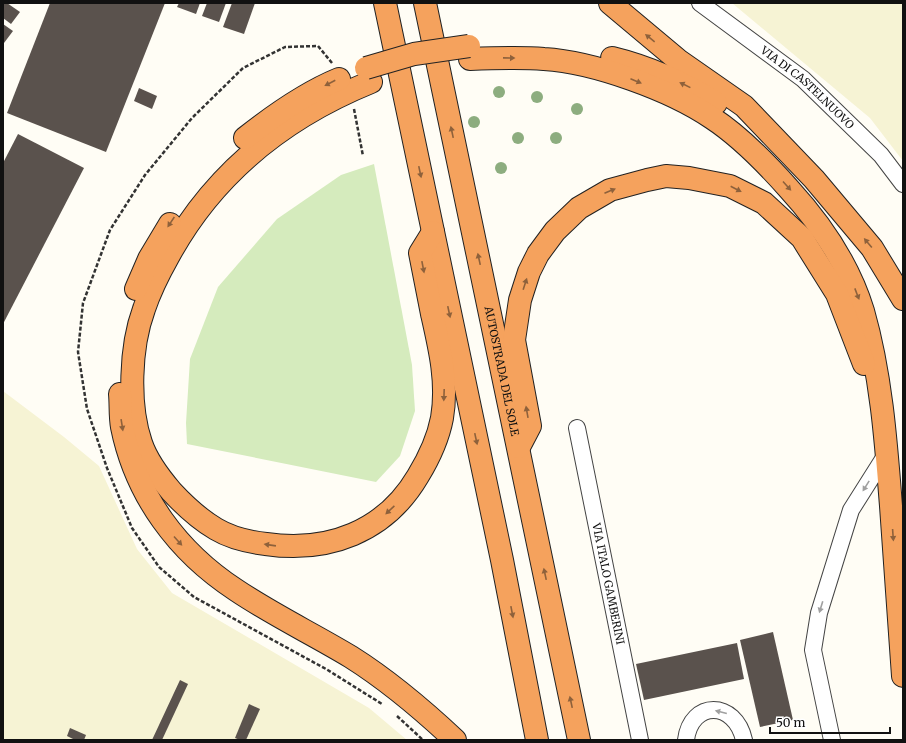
<svg xmlns="http://www.w3.org/2000/svg" width="906" height="743" viewBox="0 0 906 743" font-family="Merriweather,serif">
  <style>
    .farmland { fill: #f6f3d4 }
    .green { fill: #d5ebbd }
    .building { fill: #5a524d }
    .lines { fill: none; stroke-linecap: round; stroke-linejoin: round }
    .minor-casing { stroke: #444; stroke-width: 18 }
    .highway-casing { stroke: #222; stroke-width: 24 }
    .path { stroke: #333; stroke-width: 2.5; stroke-dasharray: 4 2; stroke-linecap: butt }
    .minor { stroke: #fff; stroke-width: 16 }
    .highway { stroke: #f5a25d; stroke-width: 22 }
    .highway-bridge-casing { stroke: #222; stroke-width: 24; stroke-linecap: butt }
    .highway-bridge { stroke: #f5a25d; stroke-width: 22 }
    .tree { fill: #8dad7f }
    .oneway { fill: #8e613b }
    .oneway2 { fill: #a0a0a0 }
    .labels { text-anchor: middle; stroke-width: 4; stroke-linejoin: round; paint-order: stroke }
    .street-label { font-size: 11px; fill: #111; stroke: #fff }
  </style>
  <rect width="100%" height="100%" fill="#fffdf5"/>
  <g class="farmland">
    <path d="M 732,3 L 903,3 L 903,161 L 870,118 Z"/>
    <path d="M 3,391 L 64,437 L 99,466 L 137,549 L 172,593 L 369,708 L 407,740 L 3,740 Z"/>
  </g>
  <path class="green" d="M 374,164 L 412,365 L 415,411 L 400,456 L 376,482 L 187,444 L 186,423 L 190,359 L 218,287 L 277,219 L 341,175 Z"/>
  <g class="building">
    <path d="M 3,3 L 7,3 L 20,12 L 11,24 L 3,18 Z"/>
    <path d="M 50,3 L 165,3 L 106,152 L 7,113 Z"/>
    <path d="M 179,3 L 200,3 L 196,14 L 177,7 Z"/>
    <path d="M 207,3 L 226,3 L 219,22 L 202,16 Z"/>
    <path d="M 232,3 L 255,3 L 244,34 L 223,27 Z"/>
    <path d="M 3,24 L 13,31 L 4,43 L 3,43 Z"/>
    <path d="M 139,88 L 157,96 L 152,109 L 134,101 Z"/>
    <path d="M 18,134 L 84,168 L 3,324 L 3,163 Z"/>
    <path d="M 773,632 L 793,720 L 760,727 L 740,640 Z"/>
    <path d="M 737,643 L 744,679 L 644,700 L 636,664 Z"/>
    <path d="M 180,680 L 188,684 L 162,740 L 152,740 Z"/>
    <path d="M 249,704 L 260,709 L 246,740 L 240,740 L 235,738 Z"/>
    <path d="M 70,728 L 86,735 L 84,740 L 75,740 L 67,736 Z"/>
  </g>
  <g class="lines">
    <g class="minor-casing">
      <g id="minor">
        <path id="s1" d="M 700,3 L 803,79 L 881,155 L 903,184"/>
        <path id="s2" d="M 577,428 L 640,740"/>
        <path d="M 686,740 C 691,700 735,700 744,740"/>
        <path d="M 832,740 L 813,650 L 819,613 L 851,510 L 887,453"/>
      </g>
    </g>
    <g class="highway-casing">
      <g id="highway">
        <path d="M 385,3 L 502,560 L 537,740"/>
        <path id="s3" d="M 425,3 L 579,740"/>
        <path d="M 610,3 L 678,60 L 744,106 L 814,179 L 872,248 L 903,299"/>
        <path d="M 612,58 C 649,67 684,83 716,103"/>
        <path d="M 470,59 C 495,58 520,57 544,59 C 594,62 671,90 712,118 C 741,137 766,163 789,189 C 821,224 849,265 863,311 C 881,374 886,441 891,506 C 895,563 899,619 903,676"/>
        <path d="M 371,82 C 285,117 213,174 168,257 C 159,273 150,291 144,309 C 130,347 128,405 141,443 C 147,461 160,478 172,492 C 185,506 199,519 216,529 C 231,538 249,542 266,544 C 328,553 385,532 418,476 C 429,458 438,439 442,418 C 448,383 440,349 432,314 C 428,294 424,273 420,253 L 433,232"/>
        <path d="M 245,138 C 274,115 305,93 339,79"/>
        <path d="M 136,289 L 149,259 L 170,224"/>
        <path d="M 120,394 C 121,404 120,416 122,427 C 136,496 178,552 236,590 C 273,615 313,634 351,657 C 389,681 422,709 455,740"/>
        <path d="M 519,447 L 530,426 L 514,340 L 520,300 L 529,272 L 538,254 L 555,231 L 579,208 L 610,190 L 647,180 L 666,176 L 689,178 L 730,186 L 764,203 L 802,238 L 837,294 L 864,364"/>
      </g>
    </g>
    <g class="path">
      <path d="M 332,63 L 318,46 L 285,47 L 243,68 L 192,118 L 145,175 L 110,230 L 83,303 L 78,352 L 87,409 L 107,468 L 132,528 L 159,567 L 194,597 L 326,669 L 382,704"/>
      <path d="M 354,109 L 363,156"/>
      <path d="M 397,716 L 423,740"/>
    </g>
    <use href="#minor" class="minor"/>
    <use href="#highway" class="highway"/>
    <g class="highway-bridge-casing">
      <path id="highway-bridge" d="M 366,68 L 414,54 L 469,46"/>
    </g>
    <use href="#highway-bridge" class="highway-bridge"/>
  </g>
  <g class="tree">
    <circle cx="499" cy="92" r="6"/>
    <circle cx="537" cy="97" r="6"/>
    <circle cx="577" cy="109" r="6"/>
    <circle cx="474" cy="122" r="6"/>
    <circle cx="518" cy="138" r="6"/>
    <circle cx="556" cy="138" r="6"/>
    <circle cx="501" cy="168" r="6"/>
  </g>
  <defs><path id="oneway-solid" d="M-6-.8H1V-3.2L6.5 0L1 3.2V.8H-6Z"/></defs>
  <g class="oneway">
    <use href="#oneway-solid" transform="translate(650 38) rotate(-141)"/>
    <use href="#oneway-solid" transform="translate(509 58) rotate(1)"/>
    <use href="#oneway-solid" transform="translate(636 81) rotate(23)"/>
    <use href="#oneway-solid" transform="translate(330 83) rotate(152)"/>
    <use href="#oneway-solid" transform="translate(685 85) rotate(-154)"/>
    <use href="#oneway-solid" transform="translate(452 132) rotate(-102)"/>
    <use href="#oneway-solid" transform="translate(420 172) rotate(78)"/>
    <use href="#oneway-solid" transform="translate(787 186) rotate(48)"/>
    <use href="#oneway-solid" transform="translate(736 189) rotate(27)"/>
    <use href="#oneway-solid" transform="translate(610 191) rotate(-23)"/>
    <use href="#oneway-solid" transform="translate(171 222) rotate(124)"/>
    <use href="#oneway-solid" transform="translate(868 243) rotate(-130)"/>
    <use href="#oneway-solid" transform="translate(479 259) rotate(-102)"/>
    <use href="#oneway-solid" transform="translate(423 267) rotate(79)"/>
    <use href="#oneway-solid" transform="translate(525 284) rotate(-72)"/>
    <use href="#oneway-solid" transform="translate(857 294) rotate(69)"/>
    <use href="#oneway-solid" transform="translate(449 312) rotate(78)"/>
    <use href="#oneway-solid" transform="translate(444 395) rotate(92)"/>
    <use href="#oneway-solid" transform="translate(527 412) rotate(-100)"/>
    <use href="#oneway-solid" transform="translate(122 425) rotate(81)"/>
    <use href="#oneway-solid" transform="translate(476 439) rotate(78)"/>
    <use href="#oneway-solid" transform="translate(390 510) rotate(137)"/>
    <use href="#oneway-solid" transform="translate(893 535) rotate(86)"/>
    <use href="#oneway-solid" transform="translate(178 541) rotate(48)"/>
    <use href="#oneway-solid" transform="translate(270 545) rotate(-172)"/>
    <use href="#oneway-solid" transform="translate(545 574) rotate(-102)"/>
    <use href="#oneway-solid" transform="translate(512 612) rotate(79)"/>
    <use href="#oneway-solid" transform="translate(571 702) rotate(-102)"/>
  </g>
  <g class="oneway2">
    <use href="#oneway-solid" transform="translate(866 486) rotate(122)"/>
    <use href="#oneway-solid" transform="translate(821 607) rotate(107)"/>
    <use href="#oneway-solid" transform="translate(721 712) rotate(-166)"/>
  </g>
  <g class="labels">
    <g class="street-label">
      <text dy="4" stroke="none"><textPath href="#s1" startOffset="137">VIA DI CASTELNUOVO</textPath></text>
      <text dy="4" stroke="none"><textPath href="#s3" startOffset="376">AUTOSTRADA DEL SOLE</textPath></text>
      <text dy="4" stroke="none"><textPath href="#s2" startOffset="159">VIA ITALO GAMBERINI</textPath></text>
    </g>
  </g>
  <rect width="906" height="743" fill="none" stroke="#111111" stroke-width="8"/>
  <path d="M770 727v6h120v-6" fill="none" stroke="#111111" stroke-width="2"/>
  <text x="776" y="727" font-size="12" fill="#111111" stroke="#ffffff" stroke-width="3" paint-order="stroke">50 m</text>
</svg>
